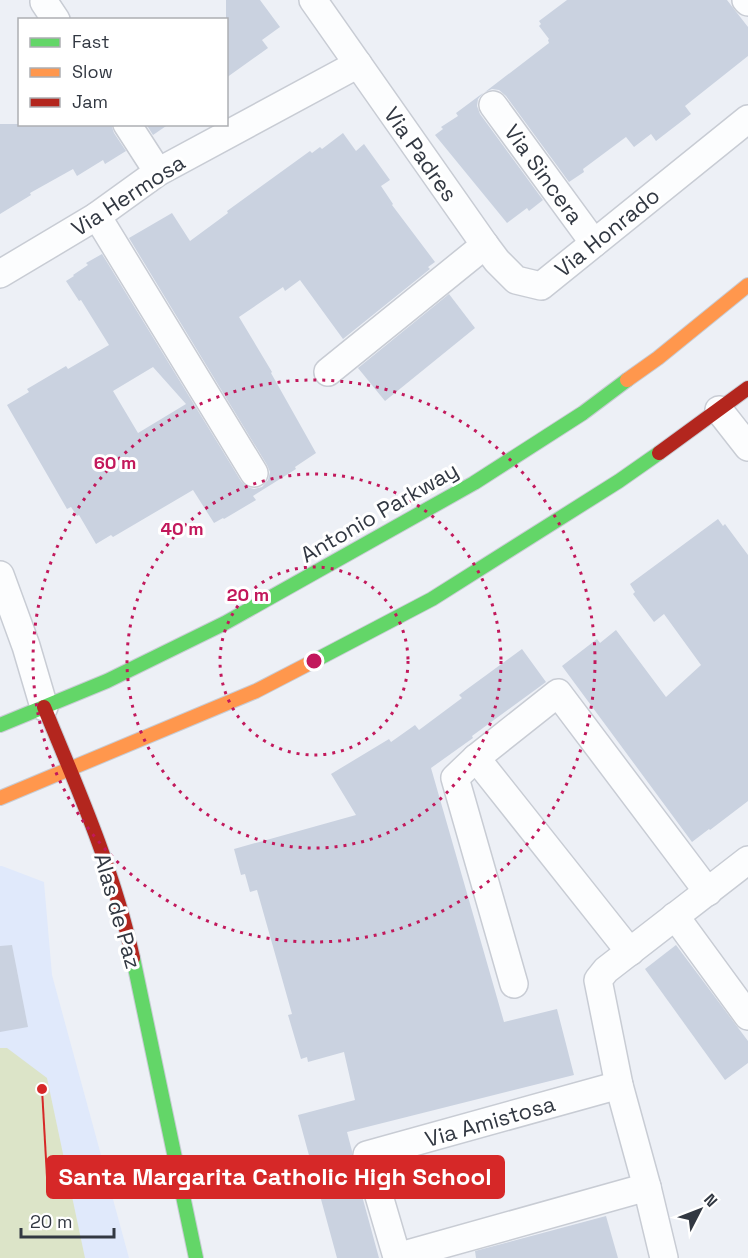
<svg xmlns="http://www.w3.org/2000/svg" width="748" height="1258" viewBox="0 0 748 1258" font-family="'Space Grotesk',sans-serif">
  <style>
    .built { fill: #e0e9fb }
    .green { fill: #dce4c8 }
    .building { fill: #cad2e0; fill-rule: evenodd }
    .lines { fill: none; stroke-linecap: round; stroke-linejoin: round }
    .street-casing { stroke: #c8ccd4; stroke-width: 30 }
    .fast-casing { stroke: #c8ccd4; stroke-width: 16 }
    .slow-casing { stroke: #c8ccd4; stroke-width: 16 }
    .jam-casing { stroke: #c8ccd4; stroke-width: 16 }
    .street { stroke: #fcfdfe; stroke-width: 27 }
    .fast { stroke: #63d668; stroke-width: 14 }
    .slow { stroke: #ff974d; stroke-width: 14 }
    .jam { stroke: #b3261e; stroke-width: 14 }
    .ring { fill: none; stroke: #c2185b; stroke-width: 3; stroke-dasharray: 3 6 }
    .labels { text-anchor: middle; stroke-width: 6; stroke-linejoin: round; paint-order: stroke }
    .street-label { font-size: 22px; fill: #323842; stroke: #fff }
    .centre { fill: #c2185b; stroke: #fff; stroke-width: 3 }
    .ring-label { font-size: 18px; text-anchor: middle; font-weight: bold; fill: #c2185b; stroke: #fff; stroke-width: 6; stroke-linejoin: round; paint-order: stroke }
    .leader { fill: none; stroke: #d62828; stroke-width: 2 }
    .callout-dot { fill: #d62828; stroke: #fff; stroke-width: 2 }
    .callout { fill: #d62828; stroke: #d62828; stroke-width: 2 }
    .callout-label { font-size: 24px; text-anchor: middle; font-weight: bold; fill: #fff }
  </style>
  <rect width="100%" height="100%" fill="#edf0f6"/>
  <path class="built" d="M 0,866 L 2,866 L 44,882 L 52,975 L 129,1258 L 0,1258 Z"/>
  <path class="green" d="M 0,1048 L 7,1048 L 47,1078 L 85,1258 L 0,1258 Z"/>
  <g class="building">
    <path d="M 226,0 L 260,0 L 280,27 L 262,40 L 268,48 L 226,78 Z"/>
    <path d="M 567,0 L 727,0 L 748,27 L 748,56 L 685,106 L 691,114 L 656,141 L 651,134 L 634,147 L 626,137 L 583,169 L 584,172 L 569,182 L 506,96 L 499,90 L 492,89 L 485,92 L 549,43 L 548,40 L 549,39 L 539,26 L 541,24 L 539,21 Z"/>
    <path d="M 483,93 L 478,99 L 477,106 L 480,114 L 543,200 L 529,211 L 527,208 L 507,223 L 435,135 L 443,129 L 441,127 L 458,116 L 456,113 Z"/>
    <path d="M 0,124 L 111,124 L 114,133 L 126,151 L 105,164 L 103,160 L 77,176 L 73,169 L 30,193 L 31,195 L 0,214 Z"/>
    <path d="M 146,124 L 169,124 L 153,135 Z"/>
    <path d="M 343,133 L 356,151 L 364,144 L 390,180 L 381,186 L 393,204 L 392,205 L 435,262 L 428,267 L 430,269 L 343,339 L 300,280 L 285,291 L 283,287 L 239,317 L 272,372 L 271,373 L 316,453 L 295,467 L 296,469 L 253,496 L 256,500 L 224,519 L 223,518 L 214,523 L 193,490 L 113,537 L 111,535 L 96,544 L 79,515 L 77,516 L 71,507 L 67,509 L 7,405 L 29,392 L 27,389 L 66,366 L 68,369 L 109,345 L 81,300 L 79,301 L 66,281 L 74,276 L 73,275 L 88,265 L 86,263 L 102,254 L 241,481 L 247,487 L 254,489 L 262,487 L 268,480 L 270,472 L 267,465 L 129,238 L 172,213 L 190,241 L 228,213 L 227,211 L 310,151 L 312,153 L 320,147 L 322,149 ZM 153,367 L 186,404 L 138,433 L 113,391 Z"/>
    <path d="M 449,294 L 475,328 L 385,401 L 358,368 Z"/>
    <path d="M 718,519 L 723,526 L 725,524 L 748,555 L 748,801 L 710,830 L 709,829 L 692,842 L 562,666 L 597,639 L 600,643 L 616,630 L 666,697 L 701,665 L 664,614 L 654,622 L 633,594 L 635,592 L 630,584 Z"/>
    <path d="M 522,649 L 546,682 L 472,736 L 473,738 L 431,768 L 504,1022 L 557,1009 L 574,1075 L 347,1132 L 352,1151 L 352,1159 L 379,1258 L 337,1258 L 298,1115 L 355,1100 L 344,1052 L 308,1062 L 307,1057 L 301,1059 L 288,1015 L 292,1014 L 257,890 L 250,892 L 245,874 L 241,875 L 234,849 L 356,815 L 331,774 L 389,739 L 391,742 L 415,725 L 419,730 L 462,698 L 459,695 Z"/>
    <path d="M 12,945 L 28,1027 L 0,1032 L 0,946 Z"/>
    <path d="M 676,945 L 748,1041 L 748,1063 L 725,1080 L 645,969 Z"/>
    <path d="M 606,1216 L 618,1258 L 476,1258 L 475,1251 Z"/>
  </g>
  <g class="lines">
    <g class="street-casing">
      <g id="street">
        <path d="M 313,0 L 485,245 L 497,261 L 516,280 L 541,286 L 748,119"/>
        <path d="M 746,0 L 748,2"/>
        <path d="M 44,2 L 56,20"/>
        <path d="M 493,105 L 594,243"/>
        <path d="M 127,124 L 158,172"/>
        <path d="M 97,216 L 254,473"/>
        <path d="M 0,274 L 97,216 L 158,172 L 358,64"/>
        <path d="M 328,372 L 485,245"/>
        <path d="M 719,410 L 748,447"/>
        <path d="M 0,575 L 26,646 L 44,707"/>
        <path d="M 476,758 L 455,778 L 514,984"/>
        <path d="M 675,916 L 748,1016"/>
        <path d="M 630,952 L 476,758 L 558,693 L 708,892"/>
        <path d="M 619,1085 L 367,1155 L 397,1257 L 647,1187"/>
        <path d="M 664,1258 L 647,1187 L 619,1085 L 598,980 L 606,970 L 748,860"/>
      </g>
    </g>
    <g class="fast-casing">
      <g id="fast">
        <path d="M 312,662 L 432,599 L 619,481 L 659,453"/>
        <path d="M 0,725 L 107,681 L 225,623 L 474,483 L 583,413 L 627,380"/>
        <path d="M 133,958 L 196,1258"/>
      </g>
    </g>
    <g class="slow-casing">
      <g id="slow">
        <path d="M 627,380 L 658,358 L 748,285"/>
        <path d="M 0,798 L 256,691 L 312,662"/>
      </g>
    </g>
    <g class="jam-casing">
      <g id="jam">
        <path d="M 659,453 L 748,388"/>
        <path d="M 44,707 C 78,789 114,871 133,958"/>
      </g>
    </g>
    <use href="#street" class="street"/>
    <use href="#fast" class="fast"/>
    <use href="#slow" class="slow"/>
    <use href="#jam" class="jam"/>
  </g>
  <g class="ring">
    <circle cx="314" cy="661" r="94"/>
    <circle cx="314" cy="661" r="187"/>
    <circle cx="314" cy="661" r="281"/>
  </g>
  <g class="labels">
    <g class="street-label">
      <text transform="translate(421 154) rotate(55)" y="8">Via Padres</text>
      <text transform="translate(544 174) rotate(54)" y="8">Via Sincera</text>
      <text transform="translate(128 195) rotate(-33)" y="8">Via Hermosa</text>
      <text transform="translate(607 232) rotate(-39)" y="8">Via Honrado</text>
      <text transform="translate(379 512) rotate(-30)" y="8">Antonio Parkway</text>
      <text transform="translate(118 911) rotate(74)" y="8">Alas de Paz</text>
      <text transform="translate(490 1121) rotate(-16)" y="8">Via Amistosa</text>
    </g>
  </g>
  <circle cx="314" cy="661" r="9" class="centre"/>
  <g class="ring-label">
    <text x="115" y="469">60 m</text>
    <text x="182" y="535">40 m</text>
    <text x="248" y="601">20 m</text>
  </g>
  <path class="leader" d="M42 1089L47 1177"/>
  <circle class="callout-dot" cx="42" cy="1089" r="6"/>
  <rect class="callout" x="47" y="1156" width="457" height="42" rx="6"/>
  <g class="callout-label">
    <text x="275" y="1185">Santa Margarita Catholic High School</text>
  </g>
  <rect x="18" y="18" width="210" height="108" fill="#ffffff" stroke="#adafb3" stroke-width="1.5"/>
  <rect x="30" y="38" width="30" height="9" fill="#63d668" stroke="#adafb3" stroke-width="1.5"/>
  <text x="72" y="48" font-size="18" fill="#323842">Fast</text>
  <rect x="30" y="68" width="30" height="9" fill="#ff974d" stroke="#adafb3" stroke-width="1.5"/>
  <text x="72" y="78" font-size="18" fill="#323842">Slow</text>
  <rect x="30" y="98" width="30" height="9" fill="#b3261e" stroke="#adafb3" stroke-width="1.5"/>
  <text x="72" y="108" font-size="18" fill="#323842">Jam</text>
  <g transform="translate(700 1210) rotate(48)" stroke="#ffffff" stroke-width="4.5" paint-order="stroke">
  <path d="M0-4.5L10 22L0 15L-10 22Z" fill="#323842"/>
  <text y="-9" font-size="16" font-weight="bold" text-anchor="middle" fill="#323842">N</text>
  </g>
  <path d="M21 1228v9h93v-9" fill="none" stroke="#323842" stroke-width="3"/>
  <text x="30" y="1228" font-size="18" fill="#323842" stroke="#ffffff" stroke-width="4.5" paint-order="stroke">20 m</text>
</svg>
